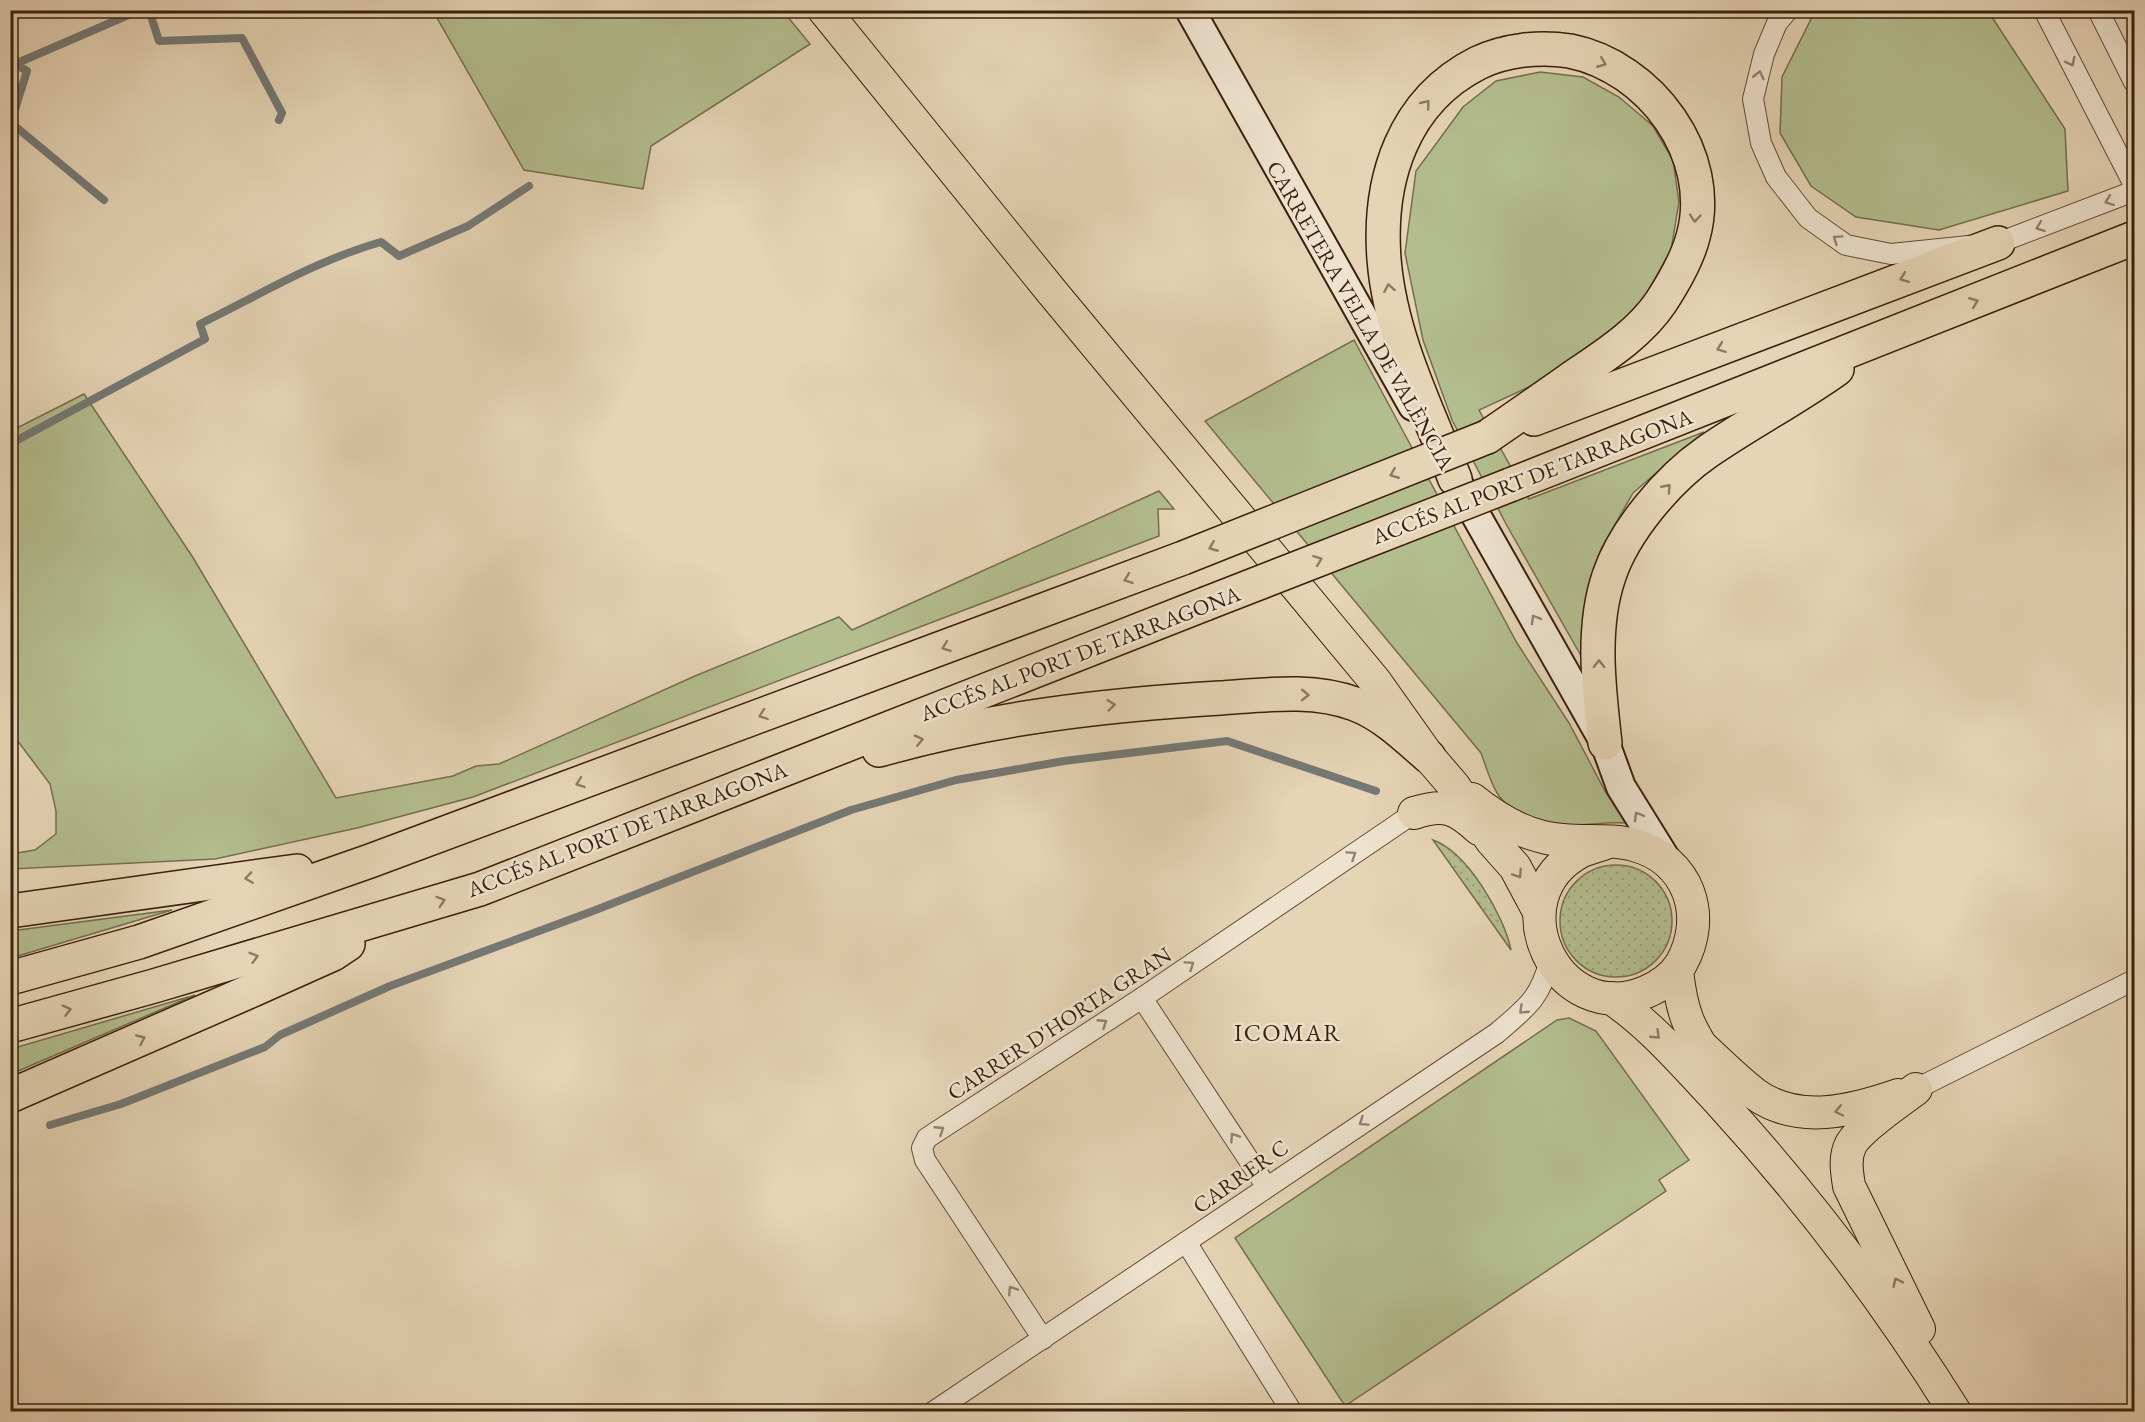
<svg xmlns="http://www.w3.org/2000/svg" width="2145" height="1422" viewBox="0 0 2145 1422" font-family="'EB Garamond',serif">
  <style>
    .grass { fill: #b3bd8e; stroke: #766e4e; stroke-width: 1.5 }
    .garden { fill: url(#garden-dots); stroke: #766e4e; stroke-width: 1.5 }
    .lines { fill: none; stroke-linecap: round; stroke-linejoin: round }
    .stream { stroke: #757975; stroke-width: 8 }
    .street-casing { stroke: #654c37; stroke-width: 22 }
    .secondary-casing { stroke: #3a1f0d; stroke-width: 32 }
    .primary-casing { stroke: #3a1f0d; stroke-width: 34 }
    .highway-casing { stroke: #3a1f0d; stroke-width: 36 }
    .street { stroke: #eee3cf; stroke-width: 20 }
    .secondary { stroke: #eee3cf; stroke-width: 28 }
    .primary { stroke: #e5d4b5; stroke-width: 32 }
    .highway { stroke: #e5d4b5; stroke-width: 33 }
    .highway-bridge-casing { stroke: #3a1f0d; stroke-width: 36; stroke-linecap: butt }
    .highway-bridge { stroke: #e5d4b5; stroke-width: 33 }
    .oneway { stroke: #94816e }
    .oneway2 { stroke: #907a61 }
    .labels { text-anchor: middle; stroke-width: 5; stroke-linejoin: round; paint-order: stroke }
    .street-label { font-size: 22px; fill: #3a1f0d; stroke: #eee3cf }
    .neighbourhood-label { font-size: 24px; letter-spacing: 1.5px; fill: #3a1f0d; stroke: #eee3cf }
  </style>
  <defs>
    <pattern id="garden-dots" width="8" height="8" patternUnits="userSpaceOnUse" patternTransform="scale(1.5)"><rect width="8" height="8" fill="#b3bd8e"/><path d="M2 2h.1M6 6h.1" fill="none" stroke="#9ba279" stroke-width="1.8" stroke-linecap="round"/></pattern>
  </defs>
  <rect width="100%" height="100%" fill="#e5d4b5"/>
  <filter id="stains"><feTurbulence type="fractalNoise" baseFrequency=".00333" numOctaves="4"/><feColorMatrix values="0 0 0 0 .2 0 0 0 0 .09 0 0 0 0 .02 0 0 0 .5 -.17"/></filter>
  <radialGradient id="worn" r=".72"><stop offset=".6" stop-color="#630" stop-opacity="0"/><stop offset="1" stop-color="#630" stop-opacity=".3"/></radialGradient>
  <g class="grass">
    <path d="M 433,11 L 783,11 L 810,44 L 651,146 L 643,189 L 524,170 Z"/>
    <path d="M 1823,11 L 1988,11 L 2065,129 L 2068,191 L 1939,230 L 1856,217 L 1811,186 L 1780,133 L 1782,77 L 1812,17 Z"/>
    <path d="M 1540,72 L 1583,77 L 1619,97 L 1653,126 L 1673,160 L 1679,202 L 1671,250 L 1645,296 L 1598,348 L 1531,386 L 1479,410 L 1529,499 L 1704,432 L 1633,493 L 1601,549 L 1584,608 L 1584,661 L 1506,524 L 1452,420 L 1423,340 L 1405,253 L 1416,171 L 1463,107 L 1496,81 Z"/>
    <path d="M 1354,340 L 1517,643 L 1569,723 L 1605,791 L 1626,823 C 1588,821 1563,833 1526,815 C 1517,811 1505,804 1499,796 C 1491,785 1486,766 1481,753 L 1205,421 Z"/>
    <path d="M 84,394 L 192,556 L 336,798 L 453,776 L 476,766 L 499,764 L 695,676 L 839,617 L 852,630 L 1159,491 L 1174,509 L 1158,509 L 1159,536 L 473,797 L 357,828 L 215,859 L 11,869 L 11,854 L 35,850 L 56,834 L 56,811 L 50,784 L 11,732 L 11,431 Z"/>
    <path d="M 172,910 L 11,958 L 11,931 Z"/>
    <path d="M 195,995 L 11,1074 L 11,1049 Z"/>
    <path d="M 1569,1018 L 1596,1031 L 1689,1160 L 1659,1180 L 1666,1191 L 1345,1406 L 1235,1238 L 1557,1020 Z"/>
  </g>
  <g class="garden">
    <path d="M 1433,840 C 1467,852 1504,915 1511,950 Z"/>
    <circle cx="1616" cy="921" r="56"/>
  </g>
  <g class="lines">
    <g class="stream">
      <path d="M 149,10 L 159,41 L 242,38 L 282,113 L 279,120"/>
      <path d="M 10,61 L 27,71 L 11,122"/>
      <path d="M 15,64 L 140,10"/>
      <path d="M 10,122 L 104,200"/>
      <path d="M 10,444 L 205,339 L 200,324 C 259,295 317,260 381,242 L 399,256 L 468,226 L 529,186"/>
      <path d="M 50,1125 L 121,1104 L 265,1047 L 280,1035 L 390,986 L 593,911 L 851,810 L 956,780 L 1064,761 L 1227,741 L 1376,791"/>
    </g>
    <g class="street-casing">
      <g id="street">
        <path d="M 1788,10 L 1777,23 L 1764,54 L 1753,99 L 1761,143 L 1776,177 L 1808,218 L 1846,245 L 1891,254 L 1998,243 L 2134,191"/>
        <path d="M 2044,10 L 2134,185"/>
        <path d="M 2098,10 L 2134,82"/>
        <path d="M 1142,998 L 1266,1186"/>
        <path d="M 1916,1089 L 2134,980"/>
        <path d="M 1186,1242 L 1292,1412"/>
        <path d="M 1043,1339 L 925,1160 L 922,1148 L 927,1138 L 1142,998 L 1414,813"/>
        <path d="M 933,1412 L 1497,1033 C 1527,1007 1540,999 1550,960"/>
      </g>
    </g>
    <g class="secondary-casing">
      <g id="secondary">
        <path d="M 1190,10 L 1413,406"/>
        <path d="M 1457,482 L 1605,743 L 1621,787 L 1670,866"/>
      </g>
    </g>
    <g class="primary-casing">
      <g id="primary">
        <path d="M 824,10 L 1052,292 L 1375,681 L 1429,757 L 1454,786 L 1491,840 L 1515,867 L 1539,912"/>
        <path d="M 1472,799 C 1493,816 1517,831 1543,837 C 1573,845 1606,837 1634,845 C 1689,860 1708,916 1681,964 C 1673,977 1660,986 1646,992 C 1557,1029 1495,898 1580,852 C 1588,848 1598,846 1606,843"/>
        <path d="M 1414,813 C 1445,803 1456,808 1479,829"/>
        <path d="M 1677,971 C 1682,1014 1688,1026 1711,1062"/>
        <path d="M 1611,998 C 1652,1026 1683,1063 1717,1099 C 1806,1196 1885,1300 1955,1412"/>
        <path d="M 1699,1044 C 1717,1060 1735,1079 1755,1094 C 1798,1125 1852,1111 1898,1095"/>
        <path d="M 1916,1089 C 1899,1102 1861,1127 1851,1144 C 1844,1158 1847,1172 1849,1186 L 1919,1329"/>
      </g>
    </g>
    <g class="highway-casing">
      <g id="highway">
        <path d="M 1534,419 L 1998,243"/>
        <path d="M 1455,479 C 1427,409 1390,336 1384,259 C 1378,179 1403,101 1478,63 C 1505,50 1540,46 1570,51 C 1650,67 1716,155 1693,237 C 1687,260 1674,282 1661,302 C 1639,335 1601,358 1569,380 C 1542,399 1515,418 1487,437"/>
        <path d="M 1510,485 L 2134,238"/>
        <path d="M 1605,743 C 1599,690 1591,628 1609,576 C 1624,531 1668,479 1707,452 C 1749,423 1795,399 1837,369"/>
        <path d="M 879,750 C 991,718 1104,705 1220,698 C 1264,695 1313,688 1355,704 C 1384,715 1406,737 1429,757"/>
        <path d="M 10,911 L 297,871"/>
        <path d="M 10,978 L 139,942 L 370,861 L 1183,558"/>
        <path d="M 10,1026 L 154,986 L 480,889 L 1205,604"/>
        <path d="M 10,1096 L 255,989 L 333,954 L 348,944"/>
      </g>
    </g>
    <use href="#street" class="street"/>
    <use href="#secondary" class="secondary"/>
    <use href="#primary" class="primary"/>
    <use href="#highway" class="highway"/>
    <g class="highway-bridge-casing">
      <g id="highway-bridge">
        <path d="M 1183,558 L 1487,437"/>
        <path d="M 1205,604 L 1510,485"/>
      </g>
    </g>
    <use href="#highway-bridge" class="highway-bridge"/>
  </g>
  <defs><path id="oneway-chevron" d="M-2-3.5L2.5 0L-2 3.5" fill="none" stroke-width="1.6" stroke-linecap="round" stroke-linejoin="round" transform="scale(1.5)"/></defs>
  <g class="oneway">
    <use href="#oneway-chevron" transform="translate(2071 62) rotate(63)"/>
    <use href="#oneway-chevron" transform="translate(1759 75) rotate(-77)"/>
    <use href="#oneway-chevron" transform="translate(2109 201) rotate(159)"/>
    <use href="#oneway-chevron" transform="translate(2040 227) rotate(160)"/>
    <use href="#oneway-chevron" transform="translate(1837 239) rotate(-145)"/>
    <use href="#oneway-chevron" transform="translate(1535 619) rotate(-120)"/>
    <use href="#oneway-chevron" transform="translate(1638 816) rotate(-120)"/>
    <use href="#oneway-chevron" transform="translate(1352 855) rotate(-34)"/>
    <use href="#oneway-chevron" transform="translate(1190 965) rotate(-34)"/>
    <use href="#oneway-chevron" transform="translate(1523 1010) rotate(136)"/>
    <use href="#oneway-chevron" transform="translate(1103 1023) rotate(-33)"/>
    <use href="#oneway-chevron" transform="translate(1363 1122) rotate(146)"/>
    <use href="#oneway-chevron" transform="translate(940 1130) rotate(-33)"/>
    <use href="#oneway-chevron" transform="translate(1234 1137) rotate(-124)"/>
    <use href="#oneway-chevron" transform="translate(1012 1290) rotate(-123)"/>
  </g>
  <g class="oneway2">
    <use href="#oneway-chevron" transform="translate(1602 63) rotate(22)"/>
    <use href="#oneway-chevron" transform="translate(1426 104) rotate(-51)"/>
    <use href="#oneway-chevron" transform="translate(1695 218) rotate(95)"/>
    <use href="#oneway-chevron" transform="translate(1904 278) rotate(159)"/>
    <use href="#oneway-chevron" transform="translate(1389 288) rotate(-100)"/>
    <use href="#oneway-chevron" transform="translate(1974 302) rotate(-22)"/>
    <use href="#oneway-chevron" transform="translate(1721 348) rotate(159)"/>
    <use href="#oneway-chevron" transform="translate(1394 474) rotate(158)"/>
    <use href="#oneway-chevron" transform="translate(1667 488) rotate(-48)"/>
    <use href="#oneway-chevron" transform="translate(1213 547) rotate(158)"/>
    <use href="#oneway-chevron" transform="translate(1318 560) rotate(-21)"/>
    <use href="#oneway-chevron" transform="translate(1128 579) rotate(160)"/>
    <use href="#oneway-chevron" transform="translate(946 647) rotate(160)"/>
    <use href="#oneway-chevron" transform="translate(1599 664) rotate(-90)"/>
    <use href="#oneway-chevron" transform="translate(1305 695) rotate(1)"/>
    <use href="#oneway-chevron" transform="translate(1111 705) rotate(-6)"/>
    <use href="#oneway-chevron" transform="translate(763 715) rotate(160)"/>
    <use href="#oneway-chevron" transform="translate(919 740) rotate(-13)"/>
    <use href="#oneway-chevron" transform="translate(580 783) rotate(160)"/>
    <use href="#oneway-chevron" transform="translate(1518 874) rotate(57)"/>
    <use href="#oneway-chevron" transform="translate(249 878) rotate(172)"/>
    <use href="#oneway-chevron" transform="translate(441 901) rotate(-18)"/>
    <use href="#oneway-chevron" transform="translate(254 957) rotate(-16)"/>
    <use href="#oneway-chevron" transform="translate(67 1010) rotate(-15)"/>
    <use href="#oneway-chevron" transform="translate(1656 1035) rotate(44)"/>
    <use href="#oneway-chevron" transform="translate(141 1039) rotate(-24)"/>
    <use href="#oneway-chevron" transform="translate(1839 1111) rotate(168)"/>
    <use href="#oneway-chevron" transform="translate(1897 1282) rotate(-116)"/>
  </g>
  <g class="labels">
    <g class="street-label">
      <text transform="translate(1361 315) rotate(60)" y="8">CARRETERA VELLA DE VALÈNCIA</text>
      <text transform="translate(1532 476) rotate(-21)" y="8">ACCÉS AL PORT DE TARRAGONA</text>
      <text transform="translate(1080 653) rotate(-21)" y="8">ACCÉS AL PORT DE TARRAGONA</text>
      <text transform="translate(627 829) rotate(-21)" y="8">ACCÉS AL PORT DE TARRAGONA</text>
      <text transform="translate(1059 1023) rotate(-33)" y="8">CARRER D'HORTA GRAN</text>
      <text transform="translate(1240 1176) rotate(-35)" y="8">CARRER C</text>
    </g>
    <g class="neighbourhood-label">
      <text x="1288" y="1041">ICOMAR</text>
    </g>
  </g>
  <rect width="2145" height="1422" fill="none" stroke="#e5d4b5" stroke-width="36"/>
  <rect x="12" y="12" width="2121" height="1398" fill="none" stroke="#3a1f0d" stroke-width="3"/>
  <rect x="18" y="18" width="2109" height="1386" fill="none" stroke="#3a1f0d" stroke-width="1.5"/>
  <rect width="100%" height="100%" filter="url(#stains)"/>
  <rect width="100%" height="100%" fill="url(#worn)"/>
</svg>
